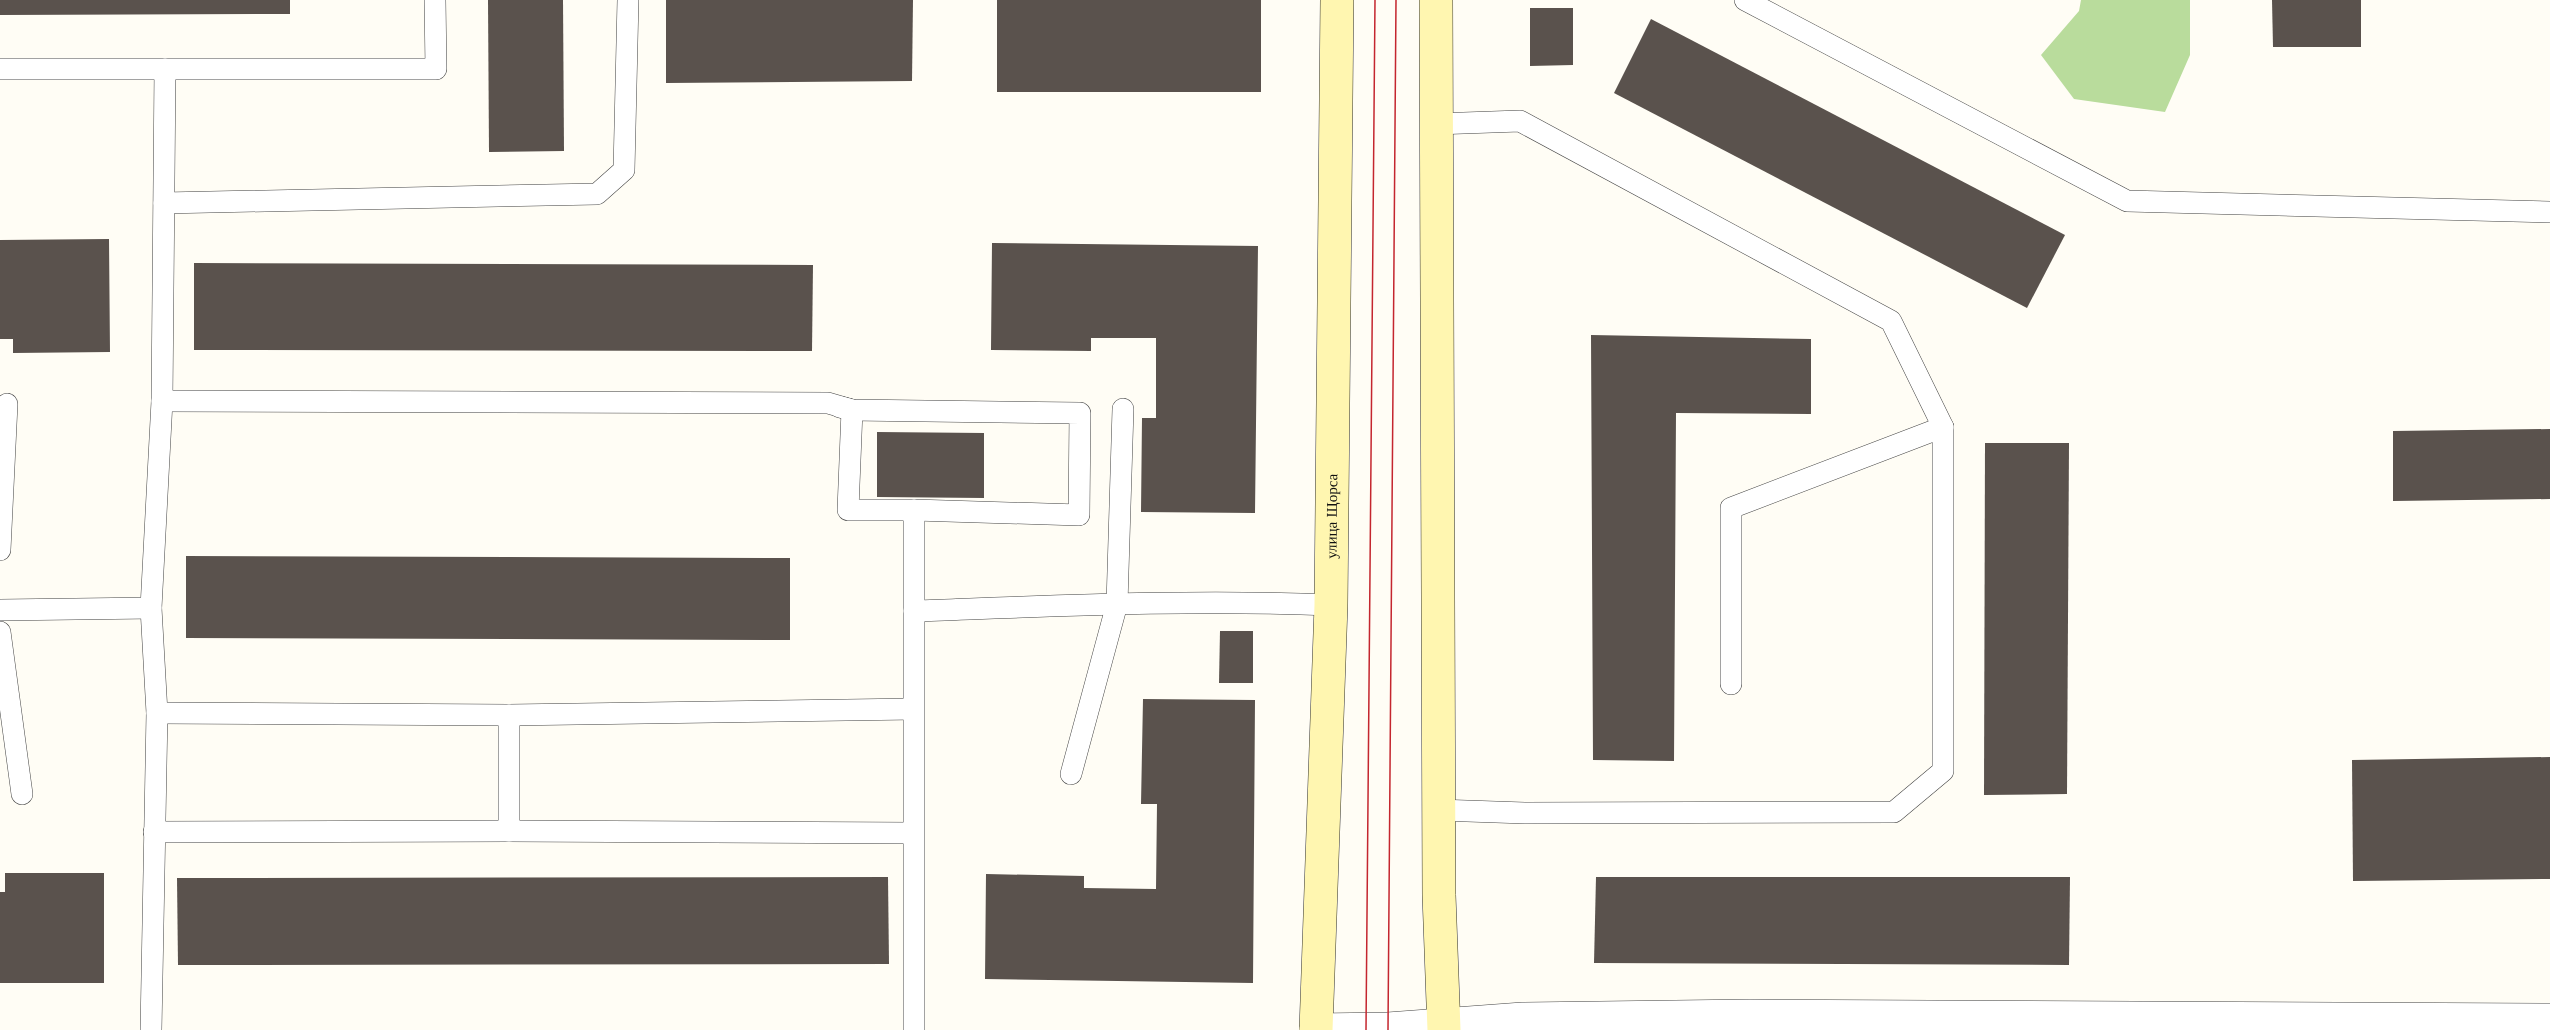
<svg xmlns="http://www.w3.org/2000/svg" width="2550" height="1030" viewBox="0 0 2550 1030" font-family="'Libre Baskerville',serif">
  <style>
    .forest { fill: #b9dc9c }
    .building { fill: #5a524d }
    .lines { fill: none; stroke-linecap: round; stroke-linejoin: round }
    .service-casing { stroke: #444; stroke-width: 22 }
    .minor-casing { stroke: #444; stroke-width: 34 }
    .secondary-casing { stroke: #333; stroke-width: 34 }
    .service { stroke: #fff; stroke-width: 21 }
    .minor { stroke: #fff; stroke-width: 33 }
    .secondary { stroke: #fff6b0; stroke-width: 33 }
    .tram { stroke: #c4262e; stroke-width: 1.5 }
    .labels { text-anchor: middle; stroke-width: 6; stroke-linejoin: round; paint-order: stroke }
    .street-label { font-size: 15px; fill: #111; stroke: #fff }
  </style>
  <rect width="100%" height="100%" fill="#fffdf5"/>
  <path class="forest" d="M 2081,0 L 2190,0 L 2190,55 L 2165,112 L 2074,99 L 2041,55 L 2079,11 Z"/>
  <g class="building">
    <path d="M 0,0 L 290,0 L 290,14 L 0,15 Z"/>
    <path d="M 488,0 L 563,0 L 564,151 L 489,152 Z"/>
    <path d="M 666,0 L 913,0 L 912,81 L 666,83 Z"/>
    <rect x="997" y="0" width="264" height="92"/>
    <path d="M 2272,0 L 2361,0 L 2361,47 L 2273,47 Z"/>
    <path d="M 1530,8 L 1573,8 L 1573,65 L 1530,66 Z"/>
    <path d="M 1651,19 L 2065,235 L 2027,308 L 1614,93 Z"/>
    <path d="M 109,239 L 110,352 L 13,353 L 13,339 L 0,339 L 0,240 Z"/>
    <path d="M 992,243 L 1258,246 L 1255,513 L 1141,512 L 1142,418 L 1156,418 L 1156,338 L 1091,338 L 1091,351 L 991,350 Z"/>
    <path d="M 194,263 L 813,265 L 812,351 L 194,350 Z"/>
    <path d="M 1591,335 L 1811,339 L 1811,414 L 1676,413 L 1674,761 L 1593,760 Z"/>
    <path d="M 2550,429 L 2550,499 L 2393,501 L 2393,431 Z"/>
    <path d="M 877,432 L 984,433 L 984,498 L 877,497 Z"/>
    <path d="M 1985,443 L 2069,443 L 2067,794 L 1984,795 Z"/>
    <path d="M 186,556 L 790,558 L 790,640 L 186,638 Z"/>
    <path d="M 1220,631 L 1253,631 L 1253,683 L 1219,683 Z"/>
    <path d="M 1143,699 L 1255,700 L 1253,983 L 985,979 L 986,874 L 1084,876 L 1084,888 L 1156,889 L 1157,804 L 1141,804 Z"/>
    <path d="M 2550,757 L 2550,879 L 2353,881 L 2352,760 Z"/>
    <path d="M 5,873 L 104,873 L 104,983 L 0,983 L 0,892 L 5,892 Z"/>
    <path d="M 888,877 L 889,964 L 178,965 L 177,878 Z"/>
    <path d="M 1596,877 L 2070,877 L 2069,965 L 1594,963 Z"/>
  </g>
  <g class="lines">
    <g class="service-casing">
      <g id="service">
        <path d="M 1745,0 L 2127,201 L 2550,212"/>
        <path d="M 0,69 L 436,69 L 435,0"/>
        <path d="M 1435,124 L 1520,121 L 1891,321 L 1943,427 L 1943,771 L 1894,812 L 1525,813 L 1438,810"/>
        <path d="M 164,203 L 597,194 L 624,170 L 628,0"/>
        <path d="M 162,401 L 828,403 L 852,410 L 848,510 L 914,510 L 914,611 C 1053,606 1192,599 1331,605"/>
        <path d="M 840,407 L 852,410 L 1080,413 L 1079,515 L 914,510"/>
        <path d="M 0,550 L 7,404"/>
        <path d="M 0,610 L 151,608"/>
        <path d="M 914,611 L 914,1030"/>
        <path d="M 0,632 L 22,794"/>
        <path d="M 1731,684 L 1731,508 L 1943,427"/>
        <path d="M 157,713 L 509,715 L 913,709"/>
        <path d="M 1071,774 L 1117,604 L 1123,409"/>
        <path d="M 509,831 L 509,715"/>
        <path d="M 154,832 L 509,831 L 913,833"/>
        <path d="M 151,1030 L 157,713 L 151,608 L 162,401 L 165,69"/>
      </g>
    </g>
    <g class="minor-casing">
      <path id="minor" d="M 1316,1030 L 1388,1029 L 1523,1019 L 1750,1016 L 2550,1020"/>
    </g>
    <g class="secondary-casing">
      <g id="secondary">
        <path d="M 1436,0 L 1439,895 L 1444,1030"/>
        <path id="s1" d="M 1316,1030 L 1331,605 L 1337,0"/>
      </g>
    </g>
    <use href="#service" class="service"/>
    <use href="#minor" class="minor"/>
    <use href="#secondary" class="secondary"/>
    <g class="tram">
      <path d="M 1366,1030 L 1375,0"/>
      <path d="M 1388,1030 L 1396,0"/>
    </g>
  </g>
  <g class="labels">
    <g class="street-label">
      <text dy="5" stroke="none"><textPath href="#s1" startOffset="514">улица Щорса</textPath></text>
    </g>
  </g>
</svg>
